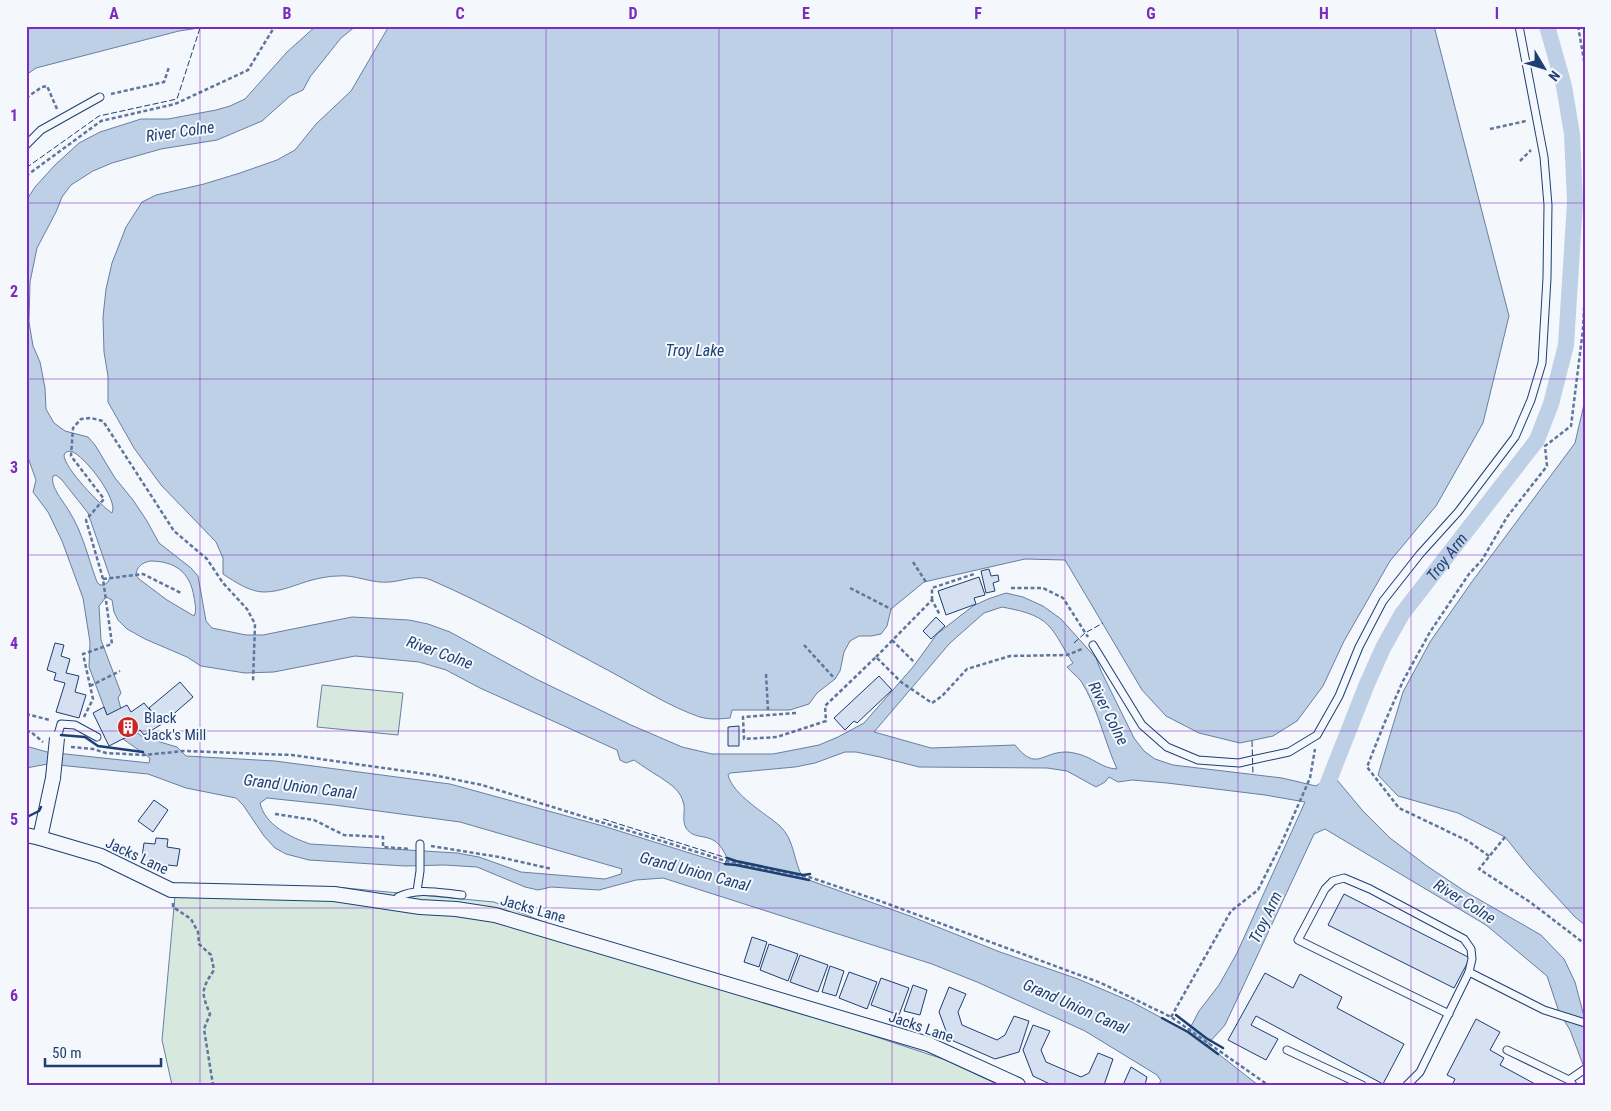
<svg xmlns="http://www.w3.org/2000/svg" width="1611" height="1111" viewBox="0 0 1611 1111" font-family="'Roboto Condensed',sans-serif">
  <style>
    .green { fill: #d7e8df; stroke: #687fa3 }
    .water { fill: #bed0e5; stroke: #687fa3; fill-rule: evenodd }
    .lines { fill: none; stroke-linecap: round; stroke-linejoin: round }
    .canal { stroke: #bed0e5; stroke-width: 16 }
    .building { fill: #d5e0f0; stroke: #1d3f73 }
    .lane-casing { stroke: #1d3f73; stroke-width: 9 }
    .street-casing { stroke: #1d3f73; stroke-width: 16 }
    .path { stroke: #5e769c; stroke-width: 2.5; stroke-dasharray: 4 2.5; stroke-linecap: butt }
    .lane { stroke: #f4f7fb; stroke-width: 7 }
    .street { stroke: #f4f7fb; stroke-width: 14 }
    .street-bridge-casing { stroke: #1d3f73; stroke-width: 16; stroke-linecap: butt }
    .street-bridge { stroke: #f4f7fb; stroke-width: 14 }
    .fence { stroke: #1d3f73; stroke-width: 1; stroke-dasharray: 6 2.5; stroke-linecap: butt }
    .wall { stroke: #1d3f73; stroke-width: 2.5 }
    .grid { fill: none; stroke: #7b2cbf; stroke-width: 1; stroke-opacity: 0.55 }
    .labels { text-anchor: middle; stroke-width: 4; stroke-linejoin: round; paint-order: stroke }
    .poi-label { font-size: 15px; fill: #1d3f73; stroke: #f4f7fb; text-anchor: start }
    .street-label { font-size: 15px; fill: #1d3f73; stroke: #f4f7fb }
    .water-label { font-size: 16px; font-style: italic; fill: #1d3f73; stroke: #f4f7fb }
    .neatline { fill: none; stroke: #7b2cbf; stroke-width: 2 }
    .grid-label { font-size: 16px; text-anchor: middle; font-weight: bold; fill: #7b2cbf }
  </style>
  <rect width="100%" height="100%" fill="#f4f7fb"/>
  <g class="green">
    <path d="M 322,685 L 403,693 L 398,735 L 317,727 Z"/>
    <path d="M 176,885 L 335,887 L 494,902 L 614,950 L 946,1060 L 999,1085 L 172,1085 L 162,1040 Z"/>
  </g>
  <g class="water">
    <path d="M 26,26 L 212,26 L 179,31 L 36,68 L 26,75 Z"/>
    <path d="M 316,26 L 356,26 L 341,38 L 310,77 L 303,90 L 290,96 L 262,121 L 217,140 L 161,149 L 112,163 L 93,171 L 71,185 L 62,197 L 56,212 L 37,248 L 30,282 L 29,322 L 33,346 L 40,362 L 45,388 L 46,409 L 54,423 L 65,431 L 88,437 L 95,445 L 115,478 L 133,500 L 147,521 L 159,543 L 191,568 L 198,576 L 206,621 L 212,628 L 246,635 L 263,635 L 352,617 L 409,620 L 428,624 L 450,632 L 534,678 L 631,725 L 682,747 L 712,754 L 773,754 L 819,745 L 838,737 L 864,723 L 913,667 L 937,634 L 973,606 L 988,599 L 1006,593 L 1023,597 L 1043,606 L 1061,619 L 1096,658 L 1101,671 L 1134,738 L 1144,751 L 1155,759 L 1173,765 L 1282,778 L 1316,786 L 1332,774 L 1363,811 L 1390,838 L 1427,866 L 1466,892 L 1541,935 L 1564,959 L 1575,982 L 1585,1020 L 1585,1070 L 1570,1030 L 1559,1012 L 1547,976 L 1486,925 L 1325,829 L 1314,834 L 1225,1025 L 1207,1045 L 1258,1085 L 1158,1085 L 1161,1081 L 1157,1075 L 1085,1031 L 977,982 L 932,964 L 663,878 L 636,880 L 599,890 L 551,887 L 538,890 L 525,887 L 477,867 L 444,865 L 405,866 L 309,860 L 286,854 L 275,848 L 264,836 L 243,805 L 236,798 L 186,788 L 148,774 L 48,764 L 26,768 L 26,746 L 47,752 L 149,763 L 150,758 L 123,739 L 136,732 L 143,737 L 177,747 L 186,756 L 275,761 L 450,784 L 603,826 L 725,864 L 727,858 C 714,827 697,844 686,828 C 682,821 685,812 684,805 C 681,790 671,785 660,777 C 651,772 643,766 634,760 L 626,763 L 620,760 L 617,750 L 480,688 L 446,670 L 419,662 L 355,656 L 274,672 L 245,673 L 201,666 L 187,657 L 145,639 L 127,629 L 118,620 L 114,612 L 112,600 L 106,597 L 99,606 L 101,640 L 121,693 L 118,698 L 121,709 L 107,715 L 89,667 L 90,642 L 83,598 L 62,541 L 48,512 L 33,492 L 36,480 L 26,452 L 26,201 L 35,187 L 55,165 L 79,143 L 100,132 L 141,119 L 168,119 L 216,110 L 230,106 L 245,99 L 287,52 ZM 71,451 C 85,456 119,500 112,513 C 101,506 64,468 64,455 L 66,452 ZM 56,475 L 62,480 L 88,513 L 110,577 L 108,582 L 104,585 L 100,585 L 97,582 C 88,558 83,533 69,511 C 64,502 50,487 53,476 ZM 150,561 C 175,561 190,572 194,597 C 195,604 197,611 194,616 L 167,600 L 139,579 L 136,575 C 137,566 142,563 150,561 ZM 1002,607 C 1017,610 1037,613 1049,626 C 1057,634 1065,652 1073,663 L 1067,667 C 1071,672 1077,676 1081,681 C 1098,708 1104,740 1117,769 C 1103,769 1092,757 1078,754 C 1074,753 1070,752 1066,752 C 1041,752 1037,772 1015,745 L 931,748 L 874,732 L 950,643 L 984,613 ZM 845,752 L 856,752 L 880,757 L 919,767 L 1047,768 L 1067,771 L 1096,787 L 1105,782 L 1109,777 L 1118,782 L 1132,780 L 1167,783 L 1265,795 L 1305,802 L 1237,953 L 1219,985 L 1199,1011 L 1188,1032 L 1132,1002 L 1078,979 L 1000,952 L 910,916 L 803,878 C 793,861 795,840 780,826 C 765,813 733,795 728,775 L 730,773 L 795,767 L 815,763 ZM 267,798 L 334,805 L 460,822 L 622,869 L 621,874 L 605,879 L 521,872 L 479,857 L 457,853 L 310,844 C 290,837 265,825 260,803 Z"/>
    <path d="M 389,26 L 1434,26 L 1509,316 L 1483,423 L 1436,506 L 1390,561 L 1344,641 L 1323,686 L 1297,721 L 1273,736 L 1240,743 L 1199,733 L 1166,716 L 1142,690 L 1065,560 L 1025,559 L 924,582 L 891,609 L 887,626 L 881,634 L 871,636 L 859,636 L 850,641 L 844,652 L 840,671 L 835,679 L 817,693 L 809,704 L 790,710 L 732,710 L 730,718 C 719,719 711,720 700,717 C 670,707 641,688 613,673 C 553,641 493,607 431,580 C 418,574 403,581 390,582 C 372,584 354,574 338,576 C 330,576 320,578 312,580 C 297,584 281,592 264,592 C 250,592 235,582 223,574 L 223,558 L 216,542 L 161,485 L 134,448 L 108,402 L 108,376 L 104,352 L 103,317 L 106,289 L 112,263 L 126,227 L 142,202 L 156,195 L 204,184 L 240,173 L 277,160 L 295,150 L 316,124 L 351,91 Z"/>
    <path d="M 1585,400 L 1585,925 L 1575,917 L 1530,868 L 1505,837 L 1458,813 L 1398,796 L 1378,775 L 1403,692 L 1430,642 L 1471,583 L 1575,443 Z"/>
  </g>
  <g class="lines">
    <path class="canal" id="s1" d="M 1324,793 L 1367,684 L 1383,648 L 1402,614 L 1537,440 L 1551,404 L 1566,345 L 1575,202 L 1572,134 L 1564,86 L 1547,26"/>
  </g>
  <g class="building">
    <path d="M 989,569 L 991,576 L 998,575 L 999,581 L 993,583 L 995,591 L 986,593 L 981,571 Z"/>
    <path d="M 979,577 L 985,595 L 974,598 L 976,604 L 946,615 L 938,591 Z"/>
    <path d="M 936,617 L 945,626 L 931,639 L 923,631 Z"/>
    <path d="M 55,643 L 64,645 L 61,656 L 70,659 L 66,673 L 79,676 L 75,692 L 86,695 L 79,718 L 56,712 L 65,683 L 54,680 L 56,673 L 47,670 Z"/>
    <path d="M 879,676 L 892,690 L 857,723 L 854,721 L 845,730 L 834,718 Z"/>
    <path d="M 180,682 L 193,697 L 162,724 L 149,708 Z"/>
    <path d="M 144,703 L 162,724 L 144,735 L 140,730 L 109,746 L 93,713 L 104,707 L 107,715 L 127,705 L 131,712 Z"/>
    <path d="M 739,726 L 739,746 L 728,746 L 728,727 Z"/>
    <path d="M 154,800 L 168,810 L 153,832 L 138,821 Z"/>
    <path d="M 156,838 L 168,839 L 167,847 L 180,849 L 177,866 L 168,865 L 167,872 L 151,869 L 151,865 L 141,864 L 144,843 L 155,844 Z"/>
    <path d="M 1344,894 L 1470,958 L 1454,988 L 1328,925 Z"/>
    <path d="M 752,937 L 767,942 L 759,967 L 744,962 Z"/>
    <path d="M 769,944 L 798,954 L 788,981 L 760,970 Z"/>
    <path d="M 800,955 L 828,965 L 818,992 L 790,982 Z"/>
    <path d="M 830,966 L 844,971 L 836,996 L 822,992 Z"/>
    <path d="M 849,972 L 877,982 L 867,1009 L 839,998 Z"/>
    <path d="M 1265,973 L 1293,988 L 1300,974 L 1342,997 L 1337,1008 L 1404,1044 L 1383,1084 L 1256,1016 L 1251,1025 L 1278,1039 L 1266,1060 L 1228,1040 Z"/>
    <path d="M 881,978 L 909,988 L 899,1015 L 871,1005 Z"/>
    <path d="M 913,985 L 927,990 L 920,1015 L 904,1011 Z"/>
    <path d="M 949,987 L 966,994 L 958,1012 L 962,1025 L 997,1040 L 1005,1035 L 1014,1016 L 1029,1021 L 1019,1052 L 995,1059 L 949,1039 L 939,1012 Z"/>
    <path d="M 1476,1019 L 1500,1032 L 1490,1050 L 1504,1058 L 1500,1065 L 1537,1085 L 1452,1085 L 1455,1079 L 1447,1075 Z"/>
    <path d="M 1033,1025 L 1050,1031 L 1041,1050 L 1046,1062 L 1081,1077 L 1089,1073 L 1098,1053 L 1113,1059 L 1104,1085 L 1052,1085 L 1033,1076 L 1023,1050 Z"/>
    <path d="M 1131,1067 L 1147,1077 L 1145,1085 L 1123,1085 Z"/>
  </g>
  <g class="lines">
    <g class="lane-casing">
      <g id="lane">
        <path d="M 26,145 L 41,130 L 100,97"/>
        <path d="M 1093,645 L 1142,725 L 1167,747 L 1198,760 L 1239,763 L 1252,760 L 1289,752 L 1317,735 L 1339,696 L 1359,647 L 1383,601 L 1420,554 L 1458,512 L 1515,437 L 1531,400 L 1542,363 L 1547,278 L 1548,205 L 1544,157 L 1519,26"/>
        <path d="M 57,738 L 61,724 L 75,725 L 97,737"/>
        <path d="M 417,891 L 420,871 L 420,844"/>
        <path d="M 397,904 L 398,897 C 417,887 441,893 462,895"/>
        <path d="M 1469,972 L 1544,1010 L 1585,1023"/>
        <path d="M 1287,1050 L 1362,1085"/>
        <path d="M 1507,1050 L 1569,1080"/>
        <path d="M 1407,1085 L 1420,1072 L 1469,972 L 1472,959 L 1471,949 L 1464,939 L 1370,889 L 1344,878 L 1333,881 L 1325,889 L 1298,940 L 1449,1014"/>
        <path d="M 1573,1085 L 1569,1080 L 1585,1069"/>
      </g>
    </g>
    <g class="street-casing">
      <g id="street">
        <path d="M 26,835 L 40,838 L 101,856 L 171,890 L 334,894 L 420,907 L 456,909 L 495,915 L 928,1044 L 1018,1085"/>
        <path d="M 40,838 L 53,778"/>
      </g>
    </g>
    <g class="path">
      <path d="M 1578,26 L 1585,66"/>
      <path d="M 111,94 L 164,82 L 169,67"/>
      <path d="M 26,98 L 42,87 L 47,86 L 57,109"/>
      <path d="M 1490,129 L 1526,121"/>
      <path d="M 1520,161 L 1531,150"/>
      <path d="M 26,176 L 101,121 L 175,104 L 248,70 L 275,26"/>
      <path d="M 913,562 L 926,582"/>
      <path d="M 103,579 L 143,574 L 181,593"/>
      <path d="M 850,588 L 891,609"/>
      <path d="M 1011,588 L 1043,588 L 1063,598 L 1088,637"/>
      <path d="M 932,600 L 932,588 L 974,574"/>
      <path d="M 892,640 L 914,662"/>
      <path d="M 804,645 L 835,679"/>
      <path d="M 876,657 L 932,600 L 940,615"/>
      <path d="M 766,674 L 768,710"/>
      <path d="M 90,686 L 120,671"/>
      <path d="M 796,713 L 743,717 L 744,739 L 777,737 L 826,721 L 825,706 L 876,657 L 901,682 L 932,703 L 942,696 L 967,669 L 1010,656 L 1067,655 L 1082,649"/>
      <path d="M 26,714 L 50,720"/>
      <path d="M 84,717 L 93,699 L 83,654 L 112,644 L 103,579 L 86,520 L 104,499 L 71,456 L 73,428 L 81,419 L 91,418 L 103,421 L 174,531 L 207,559 L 223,583 L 247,609 L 255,624 L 253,682"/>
      <path d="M 26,731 L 31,732 L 43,742"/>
      <path d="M 71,747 L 93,749 L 106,753 L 144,755 L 184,751 L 292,755 L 433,775 L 482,785 L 726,861 L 809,877 L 880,901 L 1101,983 L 1171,1017 L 1268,1085"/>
      <path d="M 275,814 L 314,820 L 344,835 L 383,837 L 383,847 L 410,849"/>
      <path d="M 1505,837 L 1479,869 L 1530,902 L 1585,944"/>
      <path d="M 431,846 L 499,857 L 552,869"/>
      <path d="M 1489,856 L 1468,841 L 1399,808 L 1367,767 L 1384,724 L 1403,681 L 1430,632 L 1469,574 L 1482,560 L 1507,517 L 1547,466 L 1545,446 L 1571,426 L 1583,329 L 1585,289"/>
      <path d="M 173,903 L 173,907 L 191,919 L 198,932 L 199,944 L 211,955 L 214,970 C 201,990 201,992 210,1014 L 204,1029 L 213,1085"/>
      <path d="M 1171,1017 L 1231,911 L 1258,890 L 1282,842 L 1310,778 L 1315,749"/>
    </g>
    <use href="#lane" class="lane"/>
    <use href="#street" class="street"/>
    <g class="street-bridge-casing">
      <path id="street-bridge" d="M 53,778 L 57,738"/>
    </g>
    <use href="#street-bridge" class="street-bridge"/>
    <g class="fence">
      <path d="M 26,168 L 99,116 L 177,99 L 200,28"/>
      <path d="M 1074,643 L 1085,633 L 1103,623"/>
      <path d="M 1252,741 L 1253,775"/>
      <path d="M 603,819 L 727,858"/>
    </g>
    <g class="wall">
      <path d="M 61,735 L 85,737 L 98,746 L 143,752"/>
      <path d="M 29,816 L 39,811 L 41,807"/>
      <path d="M 727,858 L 736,861 L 803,875 L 810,874"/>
      <path d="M 725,864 L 736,865 L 809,880"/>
      <path d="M 1176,1015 L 1206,1038 L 1223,1048"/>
      <path d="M 1162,1018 L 1188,1032 L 1218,1054"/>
    </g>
  </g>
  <path class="grid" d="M 200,26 L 200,1085M 373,26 L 373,1085M 546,26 L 546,1085M 719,26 L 719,1085M 892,26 L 892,1085M 1065,26 L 1065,1085M 1238,26 L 1238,1085M 1411,26 L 1411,1085M 26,203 L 1585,203M 26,379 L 1585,379M 26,555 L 1585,555M 26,731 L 1585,731M 26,908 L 1585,908"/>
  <defs>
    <g id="building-disc" transform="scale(1.125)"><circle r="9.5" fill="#c62828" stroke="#f4f7fb"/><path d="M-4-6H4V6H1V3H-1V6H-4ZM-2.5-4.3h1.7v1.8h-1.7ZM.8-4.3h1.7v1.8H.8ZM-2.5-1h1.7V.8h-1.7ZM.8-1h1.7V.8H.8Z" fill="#fff"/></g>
  </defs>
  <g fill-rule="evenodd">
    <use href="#building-disc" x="128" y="727"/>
  </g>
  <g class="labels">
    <g class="poi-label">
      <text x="144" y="723">Black<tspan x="144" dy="17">Jack's Mill</tspan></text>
    </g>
    <g class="street-label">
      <text transform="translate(137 856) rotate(25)" y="5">Jacks Lane</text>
      <text transform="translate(533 909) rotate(16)" y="5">Jacks Lane</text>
      <text transform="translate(921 1027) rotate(19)" y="5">Jacks Lane</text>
    </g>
    <g class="water-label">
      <text transform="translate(180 131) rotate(-8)" y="6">River Colne</text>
      <text x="695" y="356">Troy Lake</text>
      <text dy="6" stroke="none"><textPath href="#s1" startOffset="268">Troy Arm</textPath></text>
      <text transform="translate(440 652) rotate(20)" y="6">River Colne</text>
      <text transform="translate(1109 713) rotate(63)" y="6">River Colne</text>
      <text transform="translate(300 786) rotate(7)" y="6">Grand Union Canal</text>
      <text transform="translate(695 871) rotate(15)" y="6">Grand Union Canal</text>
      <text transform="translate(1465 901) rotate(32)" y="6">River Colne</text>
      <text transform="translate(1265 917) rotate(-64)" y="6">Troy Arm</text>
      <text transform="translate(1076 1006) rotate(24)" y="6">Grand Union Canal</text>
    </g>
  </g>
  <rect width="1611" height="1111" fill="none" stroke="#f4f7fb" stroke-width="55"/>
  <g transform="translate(1544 68) rotate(128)" stroke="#f4f7fb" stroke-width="4" paint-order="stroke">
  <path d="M0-4L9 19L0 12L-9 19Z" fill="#1d3f73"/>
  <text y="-8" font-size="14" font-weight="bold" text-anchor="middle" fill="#1d3f73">N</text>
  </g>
  <path d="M45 1058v8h116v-8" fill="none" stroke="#1d3f73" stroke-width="2.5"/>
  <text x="52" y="1058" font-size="15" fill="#1d3f73" stroke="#f4f7fb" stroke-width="4" paint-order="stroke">50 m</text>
  <rect x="28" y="28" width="1556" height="1056" class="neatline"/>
  <g class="grid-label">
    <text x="114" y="19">A</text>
    <text x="287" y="19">B</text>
    <text x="460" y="19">C</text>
    <text x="633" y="19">D</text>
    <text x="806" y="19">E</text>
    <text x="978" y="19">F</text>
    <text x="1151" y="19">G</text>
    <text x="1324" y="19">H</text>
    <text x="1497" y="19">I</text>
    <text x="14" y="121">1</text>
    <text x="14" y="297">2</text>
    <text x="14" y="473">3</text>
    <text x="14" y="649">4</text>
    <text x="14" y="825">5</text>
    <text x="14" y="1001">6</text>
  </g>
</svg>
